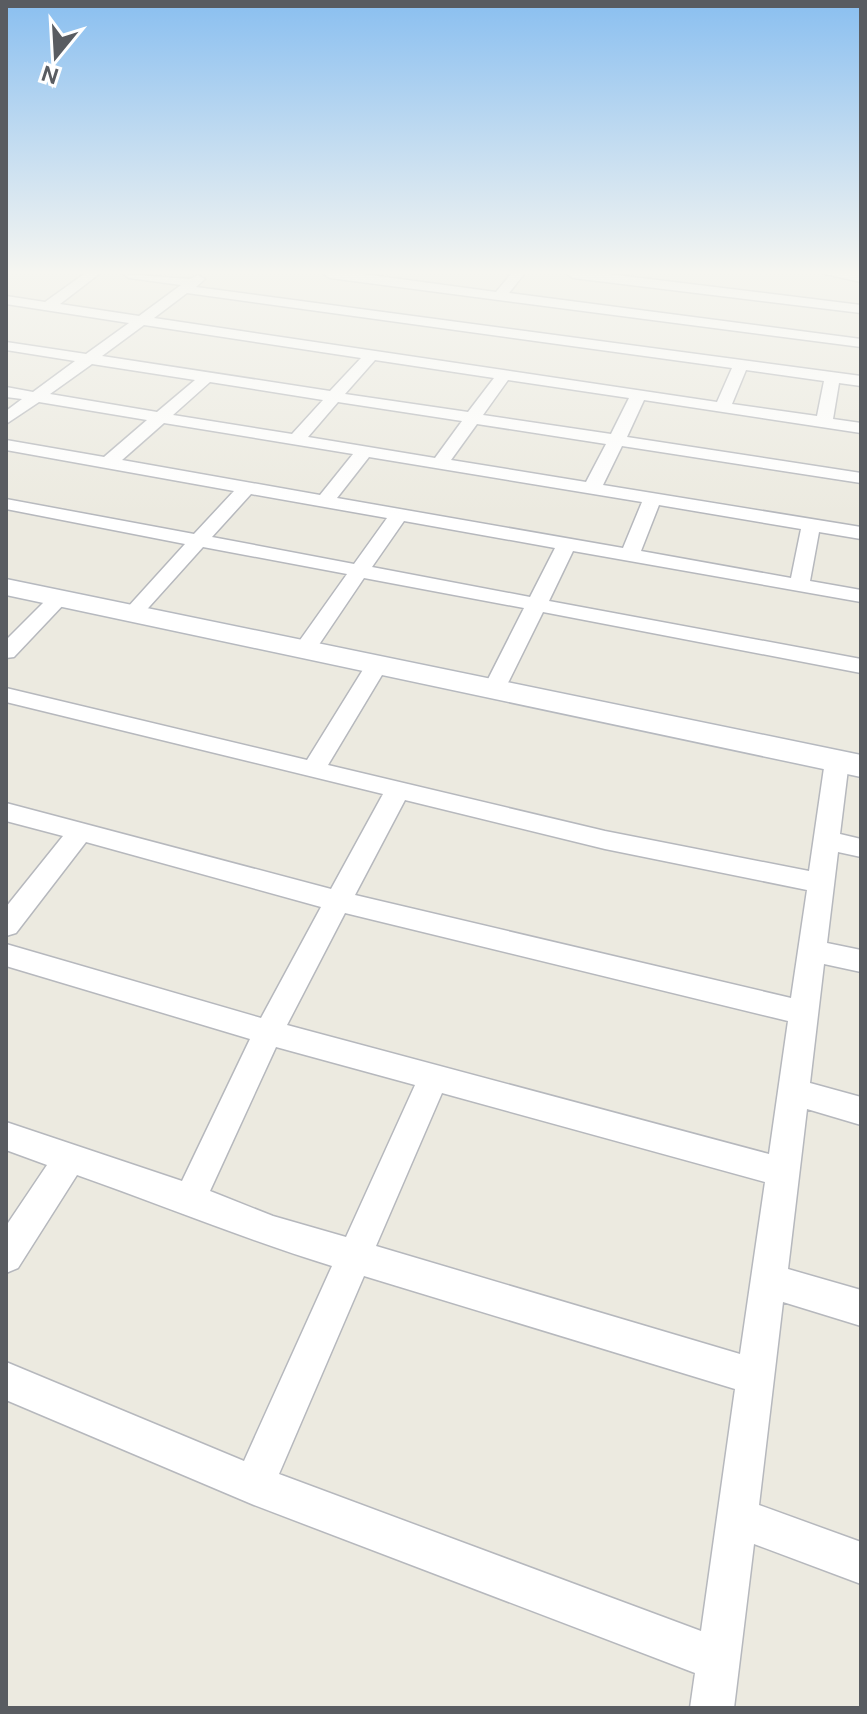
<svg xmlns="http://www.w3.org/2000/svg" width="867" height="1714" viewBox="0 0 867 1714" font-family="'DM Sans',sans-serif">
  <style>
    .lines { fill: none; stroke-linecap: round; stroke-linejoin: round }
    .street-casing { stroke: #b6b8bd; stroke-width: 3 }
    .secondary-casing { stroke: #b6b9bf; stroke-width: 3 }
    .street { fill: #fff; fill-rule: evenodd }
    .secondary { fill: #fff; fill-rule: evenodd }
  </style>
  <rect width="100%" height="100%" fill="#eceae0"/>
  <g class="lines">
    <g class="street-casing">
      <g id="street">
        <path d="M 84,274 L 99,274 L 60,304 L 139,316 L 181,285 L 129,278 L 123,274 L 190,279 L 198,275 L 205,279 L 196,287 L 861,376 L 861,386 L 839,383 L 833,419 L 861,423 L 861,433 L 644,400 L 627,437 L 861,473 L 861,483 L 622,446 L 603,485 L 861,527 L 861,539 L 819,532 L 810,581 L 861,590 L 861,602 L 573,551 L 549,601 L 861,659 L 861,673 L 543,612 L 505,689 L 502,694 L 486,694 L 483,689 L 524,608 L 364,578 L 312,655 L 304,656 L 293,650 L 347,574 L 203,547 L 141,616 L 127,616 L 124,612 L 127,608 L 185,544 L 6,509 L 6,499 L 194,534 L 234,491 L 6,450 L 6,440 L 104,457 L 147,420 L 39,402 L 6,424 L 6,411 L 22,399 L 6,397 L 6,387 L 33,392 L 75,361 L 6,350 L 6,342 L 86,354 L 129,323 L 6,304 L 6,296 L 45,302 ZM 187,293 L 732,368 L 717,402 L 154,318 ZM 144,325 L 361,358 L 330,391 L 102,356 ZM 375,360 L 494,378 L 468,412 L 345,394 ZM 92,364 L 195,380 L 157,412 L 50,394 ZM 746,370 L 824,381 L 817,416 L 732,404 ZM 508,380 L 629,398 L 611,434 L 483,415 ZM 210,382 L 323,400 L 292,434 L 173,415 ZM 338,402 L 462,421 L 435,458 L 308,437 ZM 164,423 L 353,454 L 320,495 L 122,460 ZM 477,424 L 606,444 L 586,482 L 451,460 ZM 369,457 L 642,502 L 623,548 L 337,498 ZM 251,494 L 387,518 L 354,564 L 212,537 ZM 659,505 L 801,529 L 791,578 L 641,551 ZM 404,521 L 555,548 L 530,597 L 372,567 Z"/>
        <path d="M 324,274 L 363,274 L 496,292 L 511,274 L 524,274 L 509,293 L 861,339 L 861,347 L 330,278 Z"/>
        <path d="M 567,274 L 608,274 L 861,305 L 861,313 L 573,278 Z"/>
        <path d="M 825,274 L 861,274 L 861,282 Z"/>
        <path d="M 59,592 L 66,594 L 69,598 L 66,602 L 14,657 L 6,658 L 6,640 L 52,594 Z"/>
        <path d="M 377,658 L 388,665 L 328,765 L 605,831 L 809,871 L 825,761 L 829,755 L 845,755 L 849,761 L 840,834 L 861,839 L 861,857 L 838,852 L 827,943 L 861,950 L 861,972 L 824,964 L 810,1083 L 861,1097 L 861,1125 L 807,1109 L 788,1269 L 861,1290 L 861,1326 L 783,1302 L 759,1505 L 861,1542 L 861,1584 L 754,1544 L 734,1708 L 690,1708 L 695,1673 L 254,1505 L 6,1400 L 6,1362 L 244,1461 L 332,1266 C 246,1240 163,1205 77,1175 L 18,1268 L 6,1273 L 6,1226 L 47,1165 L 6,1150 L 6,1122 L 182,1181 L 250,1039 L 6,966 L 6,944 L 261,1018 L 321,907 L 86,842 L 16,933 L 6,936 L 6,907 L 63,836 L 6,821 L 6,803 L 331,889 L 383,794 L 6,702 L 6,688 L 307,760 L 369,660 ZM 405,800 L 605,849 L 807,890 L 791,998 L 355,895 ZM 345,913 L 788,1021 L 769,1154 L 287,1025 ZM 276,1047 L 415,1085 L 346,1237 L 273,1216 L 210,1191 ZM 442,1093 L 765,1182 L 740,1354 L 376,1246 ZM 364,1276 L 735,1389 L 701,1631 L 279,1474 Z"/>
      </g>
    </g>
    <g class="secondary-casing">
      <path id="secondary" d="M 6,579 L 861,755 L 861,777 L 6,595 Z"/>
    </g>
    <use href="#street" class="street"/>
    <use href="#secondary" class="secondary"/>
  </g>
  <linearGradient id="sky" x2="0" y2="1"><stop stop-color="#8abff0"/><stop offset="0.53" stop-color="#f6f6f1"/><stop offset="1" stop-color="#f6f6f1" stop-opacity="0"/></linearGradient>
  <rect width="867" height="514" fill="url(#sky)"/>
  <rect width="867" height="1714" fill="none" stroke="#595c61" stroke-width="16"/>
  <g transform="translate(56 56) rotate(198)" stroke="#ffffff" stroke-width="6" paint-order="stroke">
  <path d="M0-6L14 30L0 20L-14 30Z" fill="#595c61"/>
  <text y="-12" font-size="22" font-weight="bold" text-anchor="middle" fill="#595c61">N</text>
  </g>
</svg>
